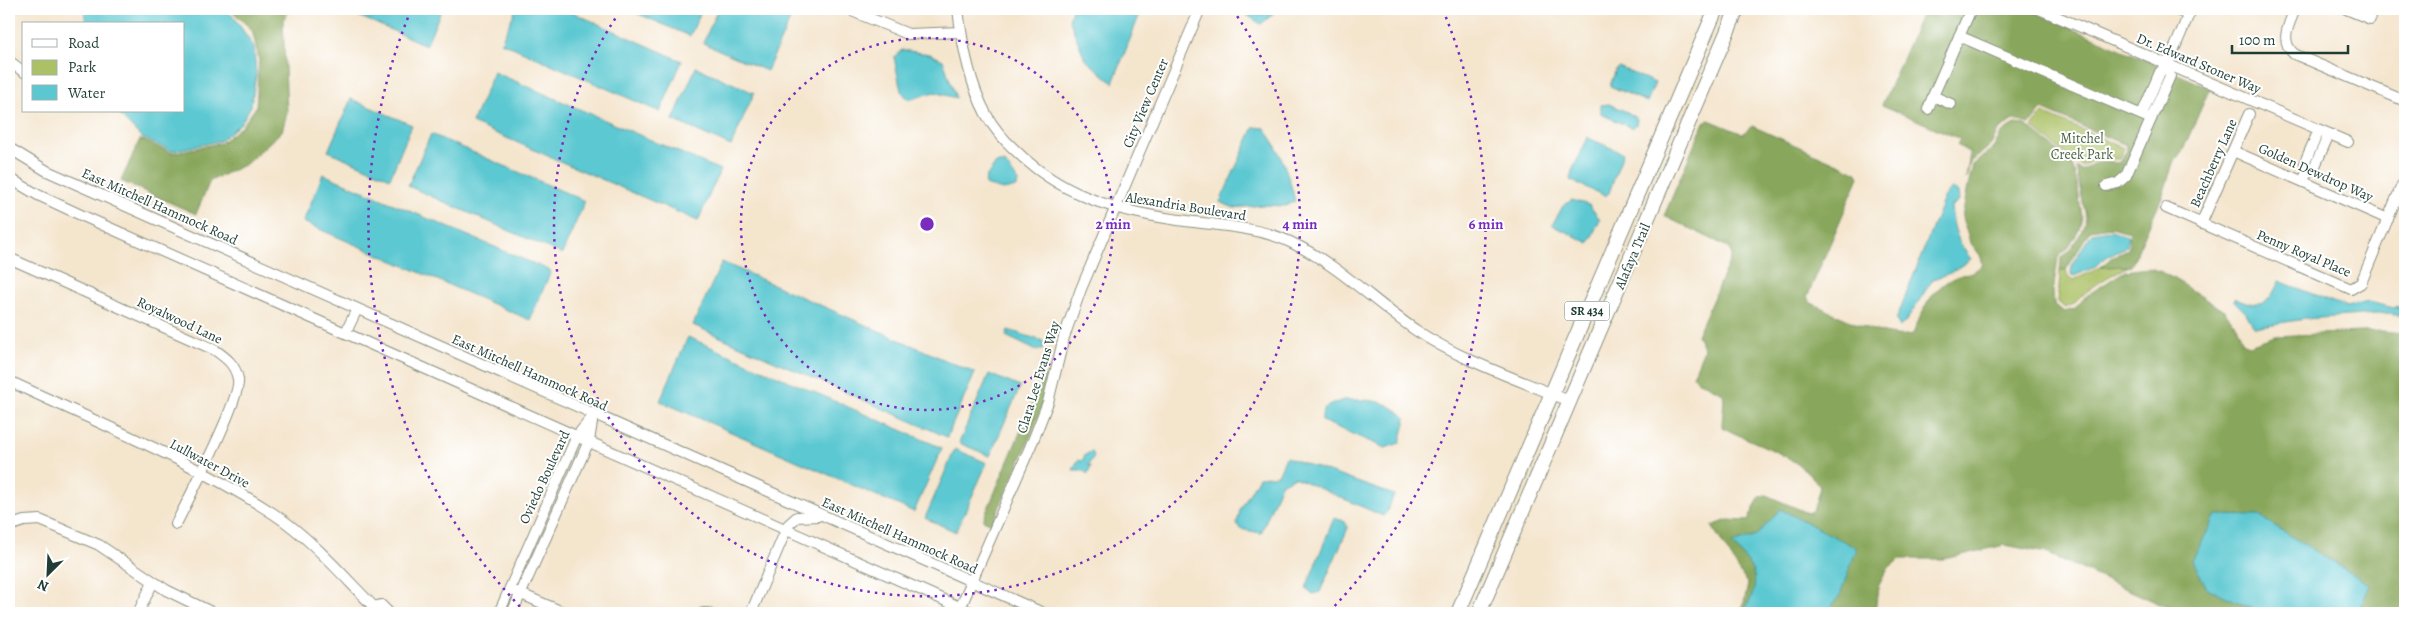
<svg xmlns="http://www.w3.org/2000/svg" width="2414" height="622" viewBox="0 0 2414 622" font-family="Alegreya,serif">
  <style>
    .green { fill: #acc166; stroke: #667f4d }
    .forest { fill: #89a75b; stroke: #547248 }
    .water { fill: #5bc8d1; stroke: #3d8282 }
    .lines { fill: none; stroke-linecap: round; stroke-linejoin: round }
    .minor-casing { stroke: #8a9180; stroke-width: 12 }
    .major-casing { stroke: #8a9180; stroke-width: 16 }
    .minor { stroke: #fff; stroke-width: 10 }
    .major { stroke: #fff; stroke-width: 14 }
    .ring { fill: none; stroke: #7b2cbf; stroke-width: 2.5; stroke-dasharray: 2.5 5 }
    .labels { text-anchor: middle; stroke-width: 4; stroke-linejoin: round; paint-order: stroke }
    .shield { fill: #fff; stroke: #627771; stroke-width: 1 }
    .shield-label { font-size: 12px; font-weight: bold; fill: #1f3d34 }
    .street-label { font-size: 14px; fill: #1f3d34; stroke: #fff }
    .park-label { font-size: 14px; fill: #496543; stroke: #fff }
    .centre { fill: #7b2cbf; stroke: #fff; stroke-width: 2.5 }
    .ring-label { font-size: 15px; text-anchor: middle; font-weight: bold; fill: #7b2cbf; stroke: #fff; stroke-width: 4; stroke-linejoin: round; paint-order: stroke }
  </style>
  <rect width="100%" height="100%" fill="#fff"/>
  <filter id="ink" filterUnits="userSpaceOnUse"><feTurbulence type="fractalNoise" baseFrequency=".02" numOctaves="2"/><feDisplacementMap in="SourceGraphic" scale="10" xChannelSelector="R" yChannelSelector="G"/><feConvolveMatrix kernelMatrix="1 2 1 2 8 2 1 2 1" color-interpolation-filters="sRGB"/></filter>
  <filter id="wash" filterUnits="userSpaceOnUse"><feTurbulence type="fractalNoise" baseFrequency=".0096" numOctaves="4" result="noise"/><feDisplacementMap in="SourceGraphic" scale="20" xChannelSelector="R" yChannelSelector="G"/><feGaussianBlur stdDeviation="1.12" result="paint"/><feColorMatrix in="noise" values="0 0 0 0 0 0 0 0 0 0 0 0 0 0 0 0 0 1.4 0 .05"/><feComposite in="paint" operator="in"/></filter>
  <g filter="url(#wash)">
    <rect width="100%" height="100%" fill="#f4e5cd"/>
    <g class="green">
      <path d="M 2043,113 L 2124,148 L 2119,159 L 2096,158 L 2082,167 L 2032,127 Z"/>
      <path d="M 2131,266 C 2123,267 2091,287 2084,294 C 2077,300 2075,305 2065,308 L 2058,302 L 2060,271 L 2066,270 L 2068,276 L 2074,280 L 2101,267 Z"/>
    </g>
    <g class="forest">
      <path d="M 230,9 L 290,9 L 283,20 L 287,113 L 282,131 L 246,164 L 210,181 L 196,214 L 121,181 L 140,139 L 172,153 L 221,143 L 243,125 L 256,107 L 259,59 L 252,30 Z"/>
      <path d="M 1924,9 L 2027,9 L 2160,66 L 2148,92 L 2164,98 L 2173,72 L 2212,89 L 2209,90 L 2183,150 L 2173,163 L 2164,192 L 2131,266 L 2101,267 L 2111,258 L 2128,250 L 2130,232 L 2111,227 L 2090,230 L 2066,270 L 2060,271 L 2061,259 L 2071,249 L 2081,233 L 2086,217 L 2076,167 L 2081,171 L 2096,162 L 2119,163 L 2127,150 L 2126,145 L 2042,109 L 2030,124 L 2014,120 L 1998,131 L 1991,145 L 1970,163 L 1966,179 L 1970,153 L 1957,145 L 1960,139 L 1882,105 Z"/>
      <path d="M 1709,120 L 1743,134 L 1752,126 L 1856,172 L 1859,177 L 1807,297 L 1811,303 C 1838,314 1885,342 1913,334 C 1923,310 1931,288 1956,277 C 1967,273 1975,273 1983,264 L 1980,255 L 1970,242 L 1962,218 L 1967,191 L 1973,165 L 1994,147 L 2001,134 L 2015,124 L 2026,125 L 2066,157 L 2073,168 L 2077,183 L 2082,217 L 2078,232 L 2069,247 L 2058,258 L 2053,292 L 2054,304 L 2064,312 L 2075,309 L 2086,296 L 2125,271 L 2148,268 L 2162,272 L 2184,285 L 2225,312 L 2236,325 L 2243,343 L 2249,345 L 2275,336 L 2382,331 L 2405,333 L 2405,613 L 2358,613 L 2370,585 L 2259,516 L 2216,515 L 2192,560 L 2207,588 L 2262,613 L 2180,613 L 2046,553 L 2005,545 L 1944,559 L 1900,559 L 1888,568 L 1878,587 L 1875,613 L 1827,613 L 1840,595 L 1780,509 L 1756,536 L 1732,544 C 1756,570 1763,580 1743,613 L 1738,613 L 1743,606 L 1748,585 L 1712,526 L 1728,520 L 1748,521 L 1760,496 L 1766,495 L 1808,513 L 1813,511 L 1820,487 C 1799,454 1755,445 1722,427 C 1722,415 1725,405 1723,393 L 1697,380 L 1693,376 L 1704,349 L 1697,335 L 1732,255 L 1728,247 L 1664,216 L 1704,122 Z"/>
      <path d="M 1044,376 L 1050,378 C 1037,429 1013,476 992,524 L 983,520 Z"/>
    </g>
    <g class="water">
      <path d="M 84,9 L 224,9 L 234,17 L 254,47 L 256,75 L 251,106 L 241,123 L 220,141 L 172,151 L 142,138 L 116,111 L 184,111 L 184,24 L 86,24 Z"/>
      <path d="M 342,9 L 442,9 L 426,45 Z"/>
      <path d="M 516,9 L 565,9 L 682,61 L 660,112 L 501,42 Z"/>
      <path d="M 627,9 L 702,9 L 690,36 Z"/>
      <path d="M 718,9 L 778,9 L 792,15 L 767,71 L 703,43 Z"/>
      <path d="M 1072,9 L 1121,9 L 1139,16 L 1113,83 L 1085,59 L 1069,19 Z"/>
      <path d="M 1242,9 L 1275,9 L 1272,15 L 1261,24 L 1247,15 Z"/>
      <path d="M 902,50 L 930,54 L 943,60 L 956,98 L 934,92 L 909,100 L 901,91 L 894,57 Z"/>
      <path d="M 696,67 L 754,93 L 731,146 L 673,120 Z"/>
      <path d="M 1619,67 L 1655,83 L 1647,102 L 1610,86 L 1616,69 Z"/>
      <path d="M 494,72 L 720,170 L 698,221 L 472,123 Z"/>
      <path d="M 351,99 L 412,125 L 390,178 L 328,151 Z"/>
      <path d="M 1609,104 L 1629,113 L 1637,119 L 1636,125 L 1632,128 L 1601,114 L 1601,105 Z"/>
      <path d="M 1254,127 L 1265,128 C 1280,150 1289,175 1295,201 L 1285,206 L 1263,205 L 1234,208 L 1220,202 Z"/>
      <path d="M 431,134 L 585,201 L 562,254 L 408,186 Z"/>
      <path d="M 1588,138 L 1623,153 L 1609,193 L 1605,196 L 1570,180 L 1572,171 Z"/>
      <path d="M 996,163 L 1005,163 L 1018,181 L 1017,187 L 1003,190 L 985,185 L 986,177 Z"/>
      <path d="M 323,174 L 551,271 L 530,320 L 303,222 Z"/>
      <path d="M 1951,188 L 1958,192 L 1959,201 L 1951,206 C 1953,228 1957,242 1971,259 L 1950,273 L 1933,279 L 1906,321 L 1900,327 L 1896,320 L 1944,198 Z"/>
      <path d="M 1572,200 L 1589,205 L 1600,219 L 1589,243 L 1552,225 L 1563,206 Z"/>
      <path d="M 2110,230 L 2128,235 L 2126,247 L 2109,255 L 2095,267 L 2074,276 L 2071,274 L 2072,264 L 2092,233 Z"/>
      <path d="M 722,262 L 975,373 L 947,437 L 693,325 Z"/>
      <path d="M 2279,281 L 2346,307 L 2368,302 L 2394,308 L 2402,307 L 2405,303 L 2405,317 L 2391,313 L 2305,319 L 2254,327 L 2246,313 L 2233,300 L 2235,298 C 2261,308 2267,308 2279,281 Z"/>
      <path d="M 1008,330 L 1043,341 L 1043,349 L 1035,350 L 1006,336 Z"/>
      <path d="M 688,337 L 942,448 L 914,512 L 660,401 Z"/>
      <path d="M 989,374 L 1020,387 L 990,456 L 959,443 Z"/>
      <path d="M 1343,400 C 1369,400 1387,398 1406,419 L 1400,443 L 1385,448 L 1322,421 C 1321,405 1329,406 1343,400 Z"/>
      <path d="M 955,449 L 987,463 L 956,532 L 925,518 Z"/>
      <path d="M 1092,451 L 1094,457 L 1088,465 L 1091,466 L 1088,474 L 1082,470 L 1073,470 L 1078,460 L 1082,461 L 1085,455 Z"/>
      <path d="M 1286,457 L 1394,495 L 1387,512 L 1383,516 L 1294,477 L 1281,484 L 1261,533 L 1240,529 L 1237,523 L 1240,510 L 1259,477 L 1278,475 Z"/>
      <path d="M 1780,509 L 1857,548 L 1840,595 L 1827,613 L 1743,613 C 1763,580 1756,570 1732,544 L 1756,536 Z"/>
      <path d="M 2216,515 L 2259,516 L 2370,585 L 2358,613 L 2262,613 L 2207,588 L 2192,560 Z"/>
      <path d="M 1334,518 L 1344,521 L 1348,528 L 1320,592 L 1313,594 L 1306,588 Z"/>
    </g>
  </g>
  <g filter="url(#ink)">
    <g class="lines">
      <g class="minor-casing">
        <g id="minor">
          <path d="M 847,9 L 908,34 L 961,32"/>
          <path d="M 958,9 C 962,44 969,82 986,114 C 993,127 1004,140 1015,150 C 1060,194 1111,210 1172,219 C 1209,225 1257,226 1290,242 C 1338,264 1374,302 1417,331 C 1462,361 1520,380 1569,401"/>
          <path d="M 2039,9 L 2348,142"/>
          <path d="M 2173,9 L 2189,15"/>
          <path d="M 2295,9 C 2289,25 2279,40 2294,54 L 2405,101"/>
          <path d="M 2346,9 L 2370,19"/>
          <path d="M 1959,36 L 2151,119"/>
          <path d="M 9,61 L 24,72"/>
          <path d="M 1951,104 L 1933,96 L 1971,9"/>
          <path d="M 1928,109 L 1933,96"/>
          <path d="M 2142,114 L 2160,72 L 2168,64 L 2191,9"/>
          <path d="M 9,148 L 47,171 L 1043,613"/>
          <path d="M 2233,151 L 2388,219"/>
          <path d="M 2307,172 L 2305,162 L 2319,130"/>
          <path d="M 9,178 L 38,195 L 83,216 L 973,613"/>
          <path d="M 2303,181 L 2307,172 L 2315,166 L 2329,134"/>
          <path d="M 2106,186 L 2118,183 L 2126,176 L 2170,76 L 2168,64"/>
          <path d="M 2166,208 L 2351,289 L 2361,283 L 2402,185"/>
          <path d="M 2201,224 L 2249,114"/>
          <path d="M 9,258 L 215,350 C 226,358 235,364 238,379 C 242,397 187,502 176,524"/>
          <path d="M 346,332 L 357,309"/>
          <path d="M 9,381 C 98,423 191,460 274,514 C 312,539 342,575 374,607"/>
          <path d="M 9,526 L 24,521 L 40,520 L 99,545 L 166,590 L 213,613"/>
          <path d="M 514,591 L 565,613"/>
          <path d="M 138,613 L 153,582"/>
          <path d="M 370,613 L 374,607 L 381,605 L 389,613"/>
          <path d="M 499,613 L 577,436 L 594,415"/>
          <path d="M 512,613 L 589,441 L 593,416"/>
          <path d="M 703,613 L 708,613"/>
          <path d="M 751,613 L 788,525 L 797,517 L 818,516"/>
          <path d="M 958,613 L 1034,438 L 1048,402 L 1064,337 L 1081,289 L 1200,9"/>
        </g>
      </g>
      <g class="major-casing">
        <g id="major">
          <path d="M 1458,613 L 1716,9"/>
          <path d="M 1479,613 L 1737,9"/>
        </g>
      </g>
      <use href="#minor" class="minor"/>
      <use href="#major" class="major"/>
    </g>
  </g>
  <g class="ring">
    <circle cx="927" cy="224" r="186"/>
    <path d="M1233 10A373 373 0 1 1 621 10"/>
    <path d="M525 612A559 559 0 0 1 411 10M1443 10A559 559 0 0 1 1329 612"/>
  </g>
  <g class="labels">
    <rect class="shield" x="1564.5" y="301.5" width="45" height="19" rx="4"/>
    <g class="shield-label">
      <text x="1587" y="315">SR 434</text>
    </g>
    <g class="street-label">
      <text transform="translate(2199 63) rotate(23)" y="5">Dr. Edward Stoner Way</text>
      <text transform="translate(1145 103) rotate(-67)" y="5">City View Center</text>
      <text transform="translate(2213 163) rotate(-66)" y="5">Beachberry Lane</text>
      <text transform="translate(2316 172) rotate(24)" y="5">Golden Dewdrop Way</text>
      <text transform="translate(160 206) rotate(24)" y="5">East Mitchell Hammock Road</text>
      <text transform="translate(1186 206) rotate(9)" y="5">Alexandria Boulevard</text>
      <text transform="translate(2304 253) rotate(23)" y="5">Penny Royal Place</text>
      <text transform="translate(1632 256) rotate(-67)" y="5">Alafaya Trail</text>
      <text transform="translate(180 320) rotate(25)" y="5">Royalwood Lane</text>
      <text transform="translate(530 372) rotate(24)" y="5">East Mitchell Hammock Road</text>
      <text transform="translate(1038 377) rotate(-73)" y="5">Clara Lee Evans Way</text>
      <text transform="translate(210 463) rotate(28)" y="5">Lullwater Drive</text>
      <text transform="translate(544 477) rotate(-65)" y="5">Oviedo Boulevard</text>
      <text transform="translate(900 535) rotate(24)" y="5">East Mitchell Hammock Road</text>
    </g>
    <g class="park-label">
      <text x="2082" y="143">Mitchel<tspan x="2082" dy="16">Creek Park</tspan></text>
    </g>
  </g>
  <circle cx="927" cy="224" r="8" class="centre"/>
  <g class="ring-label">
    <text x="1113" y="229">2 min</text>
    <text x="1300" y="229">4 min</text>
    <text x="1486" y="229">6 min</text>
  </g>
  <rect width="2414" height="622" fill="none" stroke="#fff" stroke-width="30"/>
  <rect x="22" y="22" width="162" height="90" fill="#ffffff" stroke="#a5b1ae"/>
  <rect x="32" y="39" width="25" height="8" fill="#ffffff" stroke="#a5b1ae"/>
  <text x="68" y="48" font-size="15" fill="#1f3d34">Road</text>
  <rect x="32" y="60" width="25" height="15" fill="#acc166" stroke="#a5b1ae"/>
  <text x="68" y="72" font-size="15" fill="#1f3d34">Park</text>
  <rect x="32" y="85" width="25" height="15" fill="#5bc8d1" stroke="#a5b1ae"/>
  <text x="68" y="98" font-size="15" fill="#1f3d34">Water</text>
  <g transform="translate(48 574) rotate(204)" stroke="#ffffff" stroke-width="4" paint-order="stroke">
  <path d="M0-4L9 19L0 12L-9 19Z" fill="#1f3d34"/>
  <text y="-8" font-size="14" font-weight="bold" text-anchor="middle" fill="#1f3d34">N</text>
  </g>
  <path d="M2232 45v8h116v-8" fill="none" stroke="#1f3d34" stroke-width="2.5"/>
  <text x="2239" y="45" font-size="15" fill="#1f3d34" stroke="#ffffff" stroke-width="4" paint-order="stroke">100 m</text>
</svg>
